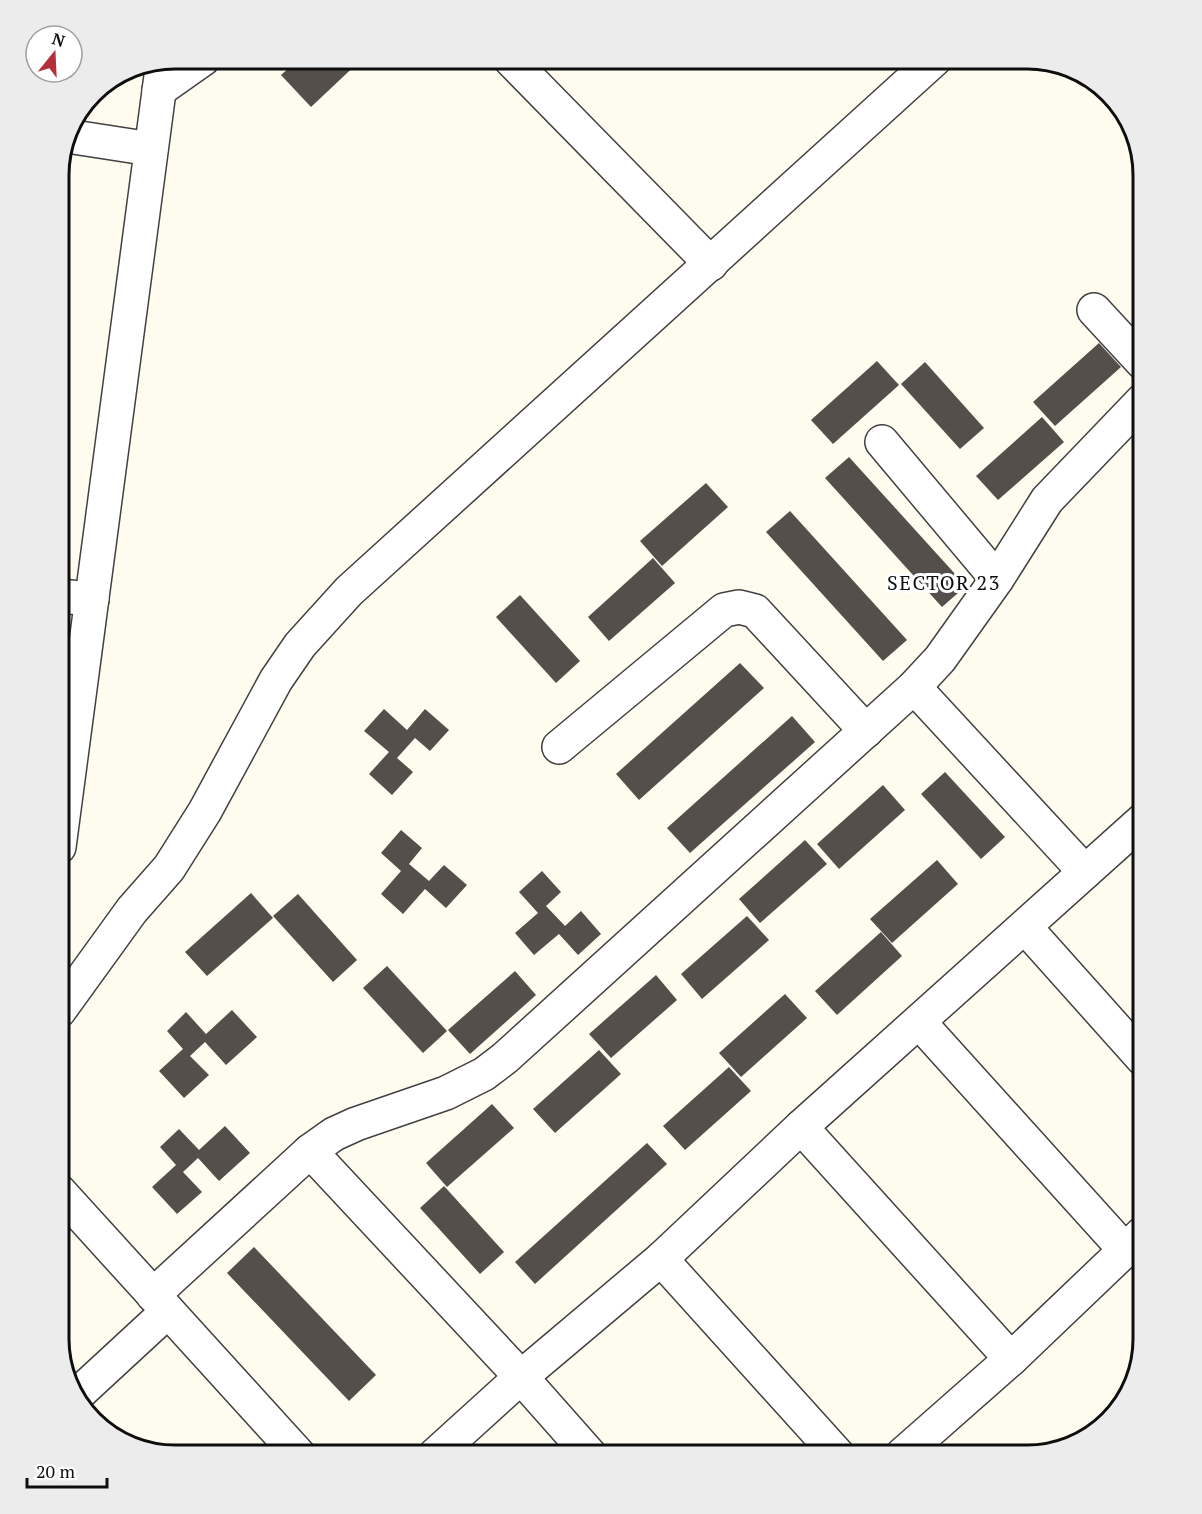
<svg xmlns="http://www.w3.org/2000/svg" width="1202" height="1514" viewBox="0 0 1202 1514" font-family="'PT Serif',serif">
  <style>
    .building { fill: #554f4b }
    .lines { fill: none; stroke-linecap: round; stroke-linejoin: round }
    .minor-casing { stroke: #414141; stroke-width: 36 }
    .minor { stroke: #fff; stroke-width: 33 }
    .labels { text-anchor: middle; stroke-width: 6; stroke-linejoin: round; paint-order: stroke }
    .neighbourhood-label { font-size: 20px; letter-spacing: 1.5px; fill: #0e0e0e; stroke: #fff }
    .rim { fill: none; stroke: #0e0e0e; stroke-width: 3 }
  </style>
  <rect width="100%" height="100%" fill="#fefbef"/>
  <g class="building">
    <path d="M 299,59 L 362,59 L 311,107 L 281,75 Z"/>
    <path d="M 59,224 L 66,225 L 60,266 L 59,266 Z"/>
    <path d="M 1099,343 L 1121,367 L 1055,426 L 1033,402 Z"/>
    <path d="M 877,361 L 899,385 L 833,444 L 811,420 Z"/>
    <path d="M 925,362 L 984,428 L 960,449 L 901,384 Z"/>
    <path d="M 1042,417 L 1064,442 L 998,500 L 976,476 Z"/>
    <path d="M 849,457 L 966,586 L 942,607 L 825,478 Z"/>
    <path d="M 706,483 L 728,507 L 662,566 L 640,541 Z"/>
    <path d="M 790,511 L 907,640 L 883,661 L 766,532 Z"/>
    <path d="M 653,558 L 675,583 L 609,641 L 588,617 Z"/>
    <path d="M 520,595 L 580,661 L 556,683 L 496,617 Z"/>
    <path d="M 740,663 L 764,688 L 639,800 L 616,774 Z"/>
    <path d="M 384,709 L 407,730 L 425,709 L 449,730 L 430,751 L 415,738 L 397,758 L 413,772 L 392,795 L 369,774 L 389,752 L 364,731 Z"/>
    <path d="M 792,716 L 815,742 L 690,853 L 667,828 Z"/>
    <path d="M 945,772 L 1005,837 L 981,859 L 921,794 Z"/>
    <path d="M 883,785 L 905,810 L 839,869 L 817,844 Z"/>
    <path d="M 401,830 L 422,848 L 409,864 L 429,881 L 444,865 L 467,885 L 446,908 L 425,889 L 403,914 L 381,894 L 401,871 L 381,853 Z"/>
    <path d="M 805,840 L 827,864 L 760,923 L 739,899 Z"/>
    <path d="M 937,860 L 958,884 L 892,943 L 870,919 Z"/>
    <path d="M 542,871 L 561,892 L 546,906 L 565,926 L 581,911 L 601,934 L 578,955 L 559,934 L 534,955 L 515,933 L 538,913 L 519,892 Z"/>
    <path d="M 251,893 L 273,918 L 207,976 L 185,952 Z"/>
    <path d="M 298,894 L 357,960 L 333,982 L 273,916 Z"/>
    <path d="M 747,916 L 769,940 L 702,999 L 681,974 Z"/>
    <path d="M 881,932 L 902,956 L 837,1015 L 815,991 Z"/>
    <path d="M 387,966 L 447,1031 L 423,1053 L 363,988 Z"/>
    <path d="M 515,971 L 536,995 L 470,1054 L 448,1030 Z"/>
    <path d="M 656,975 L 677,1000 L 611,1058 L 589,1034 Z"/>
    <path d="M 785,994 L 807,1018 L 741,1077 L 719,1053 Z"/>
    <path d="M 232,1010 L 257,1037 L 226,1065 L 205,1042 L 190,1056 L 209,1075 L 184,1098 L 159,1071 L 183,1049 L 167,1031 L 186,1012 L 206,1034 Z"/>
    <path d="M 599,1050 L 621,1074 L 555,1133 L 533,1109 Z"/>
    <path d="M 729,1067 L 751,1091 L 685,1150 L 663,1126 Z"/>
    <path d="M 492,1104 L 514,1128 L 447,1187 L 426,1163 Z"/>
    <path d="M 225,1126 L 250,1153 L 219,1181 L 198,1158 L 183,1172 L 202,1192 L 177,1214 L 152,1187 L 176,1165 L 160,1147 L 179,1129 L 199,1150 Z"/>
    <path d="M 647,1143 L 667,1164 L 535,1284 L 515,1262 Z"/>
    <path d="M 444,1186 L 504,1252 L 480,1274 L 420,1208 Z"/>
    <path d="M 254,1247 L 376,1375 L 349,1401 L 227,1273 Z"/>
    <path d="M 544,1448 L 551,1455 L 536,1455 Z"/>
  </g>
  <g class="lines">
    <g class="minor-casing">
      <g id="minor">
        <path d="M 510,59 L 711,264"/>
        <path d="M 159,90 L 203,59"/>
        <path d="M 67,136 L 151,149"/>
        <path d="M 1094,310 L 1143,363"/>
        <path d="M 882,442 L 997,579"/>
        <path d="M 59,596 L 92,599"/>
        <path d="M 914,687 L 1085,872"/>
        <path d="M 559,747 L 724,610 L 739,607 L 755,611 L 866,731"/>
        <path d="M 59,847 L 163,61"/>
        <path d="M 1025,927 L 1143,1059"/>
        <path d="M 59,1011 L 132,910 L 169,868 L 205,811 L 276,680 L 300,645 L 349,591 L 935,59"/>
        <path d="M 919,1022 L 1125,1250"/>
        <path d="M 801,1127 L 1011,1359"/>
        <path d="M 310,1151 L 521,1377 L 590,1455"/>
        <path d="M 59,1191 L 299,1455"/>
        <path d="M 661,1259 L 838,1455"/>
        <path d="M 153,1295 L 310,1151 L 334,1134 L 356,1124 L 446,1093 L 484,1074 L 505,1058 L 914,687 L 940,659 L 997,579 L 1047,500 L 1143,400"/>
        <path d="M 76,1396 L 168,1311"/>
        <path d="M 435,1455 L 521,1377 L 661,1259 L 801,1127 L 1143,820"/>
        <path d="M 902,1455 L 1011,1359 L 1143,1233"/>
      </g>
    </g>
    <use href="#minor" class="minor"/>
  </g>
  <g class="labels">
    <g class="neighbourhood-label">
      <text x="944" y="590">SECTOR 23</text>
    </g>
  </g>
  <path d="M0 0H1202V1514H0ZM175 69H1027A106 106 0 0 1 1133 175V1339A106 106 0 0 1 1027 1445H175A106 106 0 0 1 69 1339V175A106 106 0 0 1 175 69Z" fill="#ececec" fill-rule="evenodd"/>
  <path class="rim" d="M175 69H1027A106 106 0 0 1 1133 175V1339A106 106 0 0 1 1027 1445H175A106 106 0 0 1 69 1339V175A106 106 0 0 1 175 69Z"/>
  <g transform="translate(54 54) rotate(18)"><circle r="28" fill="#ffffff" stroke="#9f9f9f" stroke-width="1.5"/>
  <path d="M0-4.5L10 22L0 15L-10 22Z" fill="#b42f39"/>
  <text y="-9" font-size="16" font-weight="bold" text-anchor="middle" fill="#0e0e0e">N</text>
  </g>
  <path d="M27 1478v9h80v-9" fill="none" stroke="#0e0e0e" stroke-width="3"/>
  <text x="36" y="1478" font-size="18" fill="#0e0e0e" stroke="#ffffff" stroke-width="4.5" paint-order="stroke">20 m</text>
</svg>
